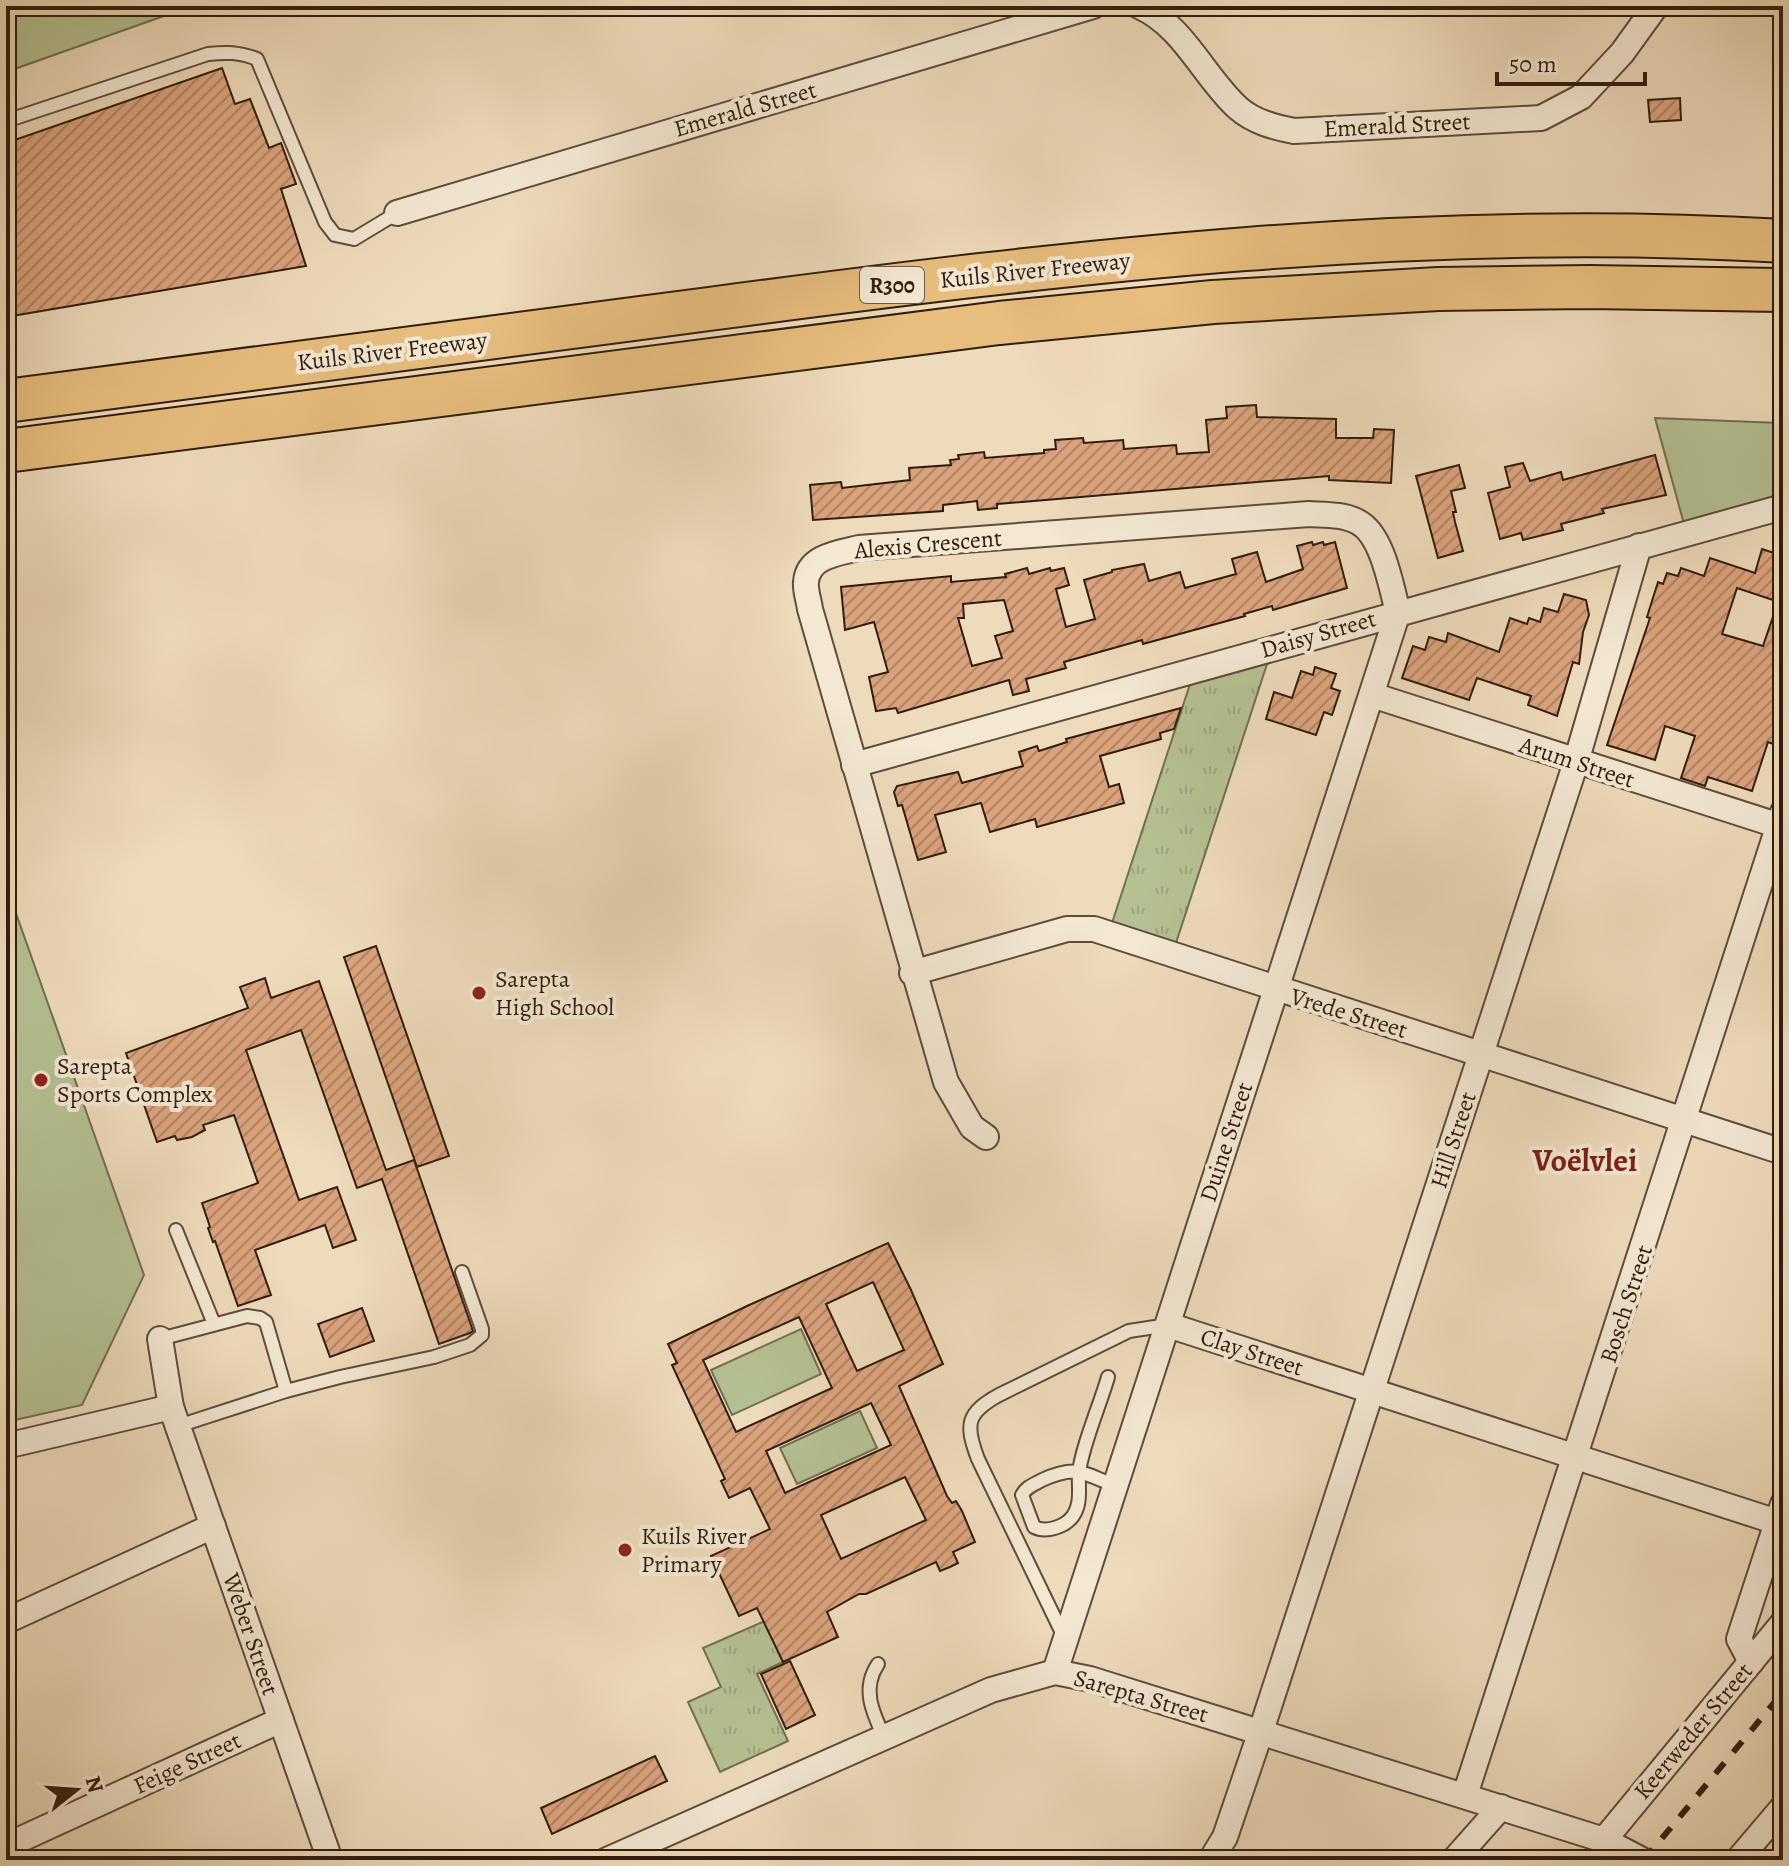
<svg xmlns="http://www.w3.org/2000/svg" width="1789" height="1866" viewBox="0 0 1789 1866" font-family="Alegreya,serif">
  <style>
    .grass { fill: #b5c193; stroke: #726f52; stroke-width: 2 }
    .park { fill: url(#park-tufts); stroke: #726f52; stroke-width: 2 }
    .building { fill: url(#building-hatch); stroke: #301d10; stroke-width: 2; fill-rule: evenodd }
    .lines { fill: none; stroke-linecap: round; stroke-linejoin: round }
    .service-casing { stroke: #604c3b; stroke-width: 16 }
    .minor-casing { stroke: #604c3b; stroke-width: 28 }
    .motorway-casing { stroke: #301d10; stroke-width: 46 }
    .service { stroke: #f4e8d3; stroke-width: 12 }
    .minor { stroke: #f4e8d3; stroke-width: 24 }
    .motorway { stroke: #e7be7e; stroke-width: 42 }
    .rail { stroke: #301d10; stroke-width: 6; stroke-dasharray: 14 14; stroke-linecap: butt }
    .poi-dot { fill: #8f2418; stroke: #f4e8d3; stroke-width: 3 }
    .labels { text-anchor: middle; stroke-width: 8; stroke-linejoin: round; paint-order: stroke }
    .shield { fill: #f4e8d3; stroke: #6b5a4a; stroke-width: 2 }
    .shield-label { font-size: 22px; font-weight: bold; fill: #301d10 }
    .street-label { font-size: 24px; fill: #301d10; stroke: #f4e8d3 }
    .poi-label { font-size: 24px; fill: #301d10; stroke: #f4e8d3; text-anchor: start }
    .district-label { font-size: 32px; font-weight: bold; fill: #7a1f14; stroke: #f4e8d3 }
  </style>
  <defs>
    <pattern id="park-tufts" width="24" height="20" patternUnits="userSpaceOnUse" patternTransform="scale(2)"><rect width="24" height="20" fill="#b5c193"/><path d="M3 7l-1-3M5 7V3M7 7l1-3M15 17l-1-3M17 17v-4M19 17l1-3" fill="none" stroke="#9ca57e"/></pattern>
    <pattern id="building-hatch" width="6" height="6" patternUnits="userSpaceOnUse" patternTransform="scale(2)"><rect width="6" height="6" fill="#dba37d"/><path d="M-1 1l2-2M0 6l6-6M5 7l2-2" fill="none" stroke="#b28465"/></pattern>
  </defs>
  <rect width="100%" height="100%" fill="#eedbbb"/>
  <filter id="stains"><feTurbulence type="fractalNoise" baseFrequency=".0025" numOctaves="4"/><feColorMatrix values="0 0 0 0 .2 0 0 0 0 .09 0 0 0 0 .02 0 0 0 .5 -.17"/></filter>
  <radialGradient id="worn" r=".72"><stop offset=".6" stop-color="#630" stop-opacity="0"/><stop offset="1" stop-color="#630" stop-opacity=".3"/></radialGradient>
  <g class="grass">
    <path d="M 34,6 L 192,6 L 6,72 L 6,15 Z"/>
    <path d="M 1655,418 L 1783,423 L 1783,497 L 1684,524 Z"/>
    <path d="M 6,885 L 144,1275 L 82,1405 L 6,1422 Z"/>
    <path d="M 801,1329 L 821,1374 L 732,1415 L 711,1370 Z"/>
    <path d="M 860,1411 L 877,1448 L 797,1484 L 780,1448 Z"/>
  </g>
  <g class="park">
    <path d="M 1269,658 L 1175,946 L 1111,926 L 1191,681 Z"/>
    <path d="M 765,1621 L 783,1662 L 757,1674 L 788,1741 L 720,1772 L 688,1702 L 721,1687 L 703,1648 Z"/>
  </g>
  <g class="building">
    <path d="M 222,68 L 235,104 L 250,99 L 269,148 L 281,143 L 296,184 L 281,189 L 306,266 L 6,317 L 6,143 Z"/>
    <path d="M 1680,98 L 1681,120 L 1650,122 L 1648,100 Z"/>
    <path d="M 1256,405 L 1257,417 L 1336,419 L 1336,438 L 1373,438 L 1374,429 L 1394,430 L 1391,483 L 1329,480 L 1329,476 L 997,504 L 997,508 L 978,510 L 977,501 L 943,505 L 943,511 L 813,520 L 810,485 L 841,482 L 842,488 L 910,480 L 909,468 L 951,465 L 950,460 L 959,459 L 958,455 L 984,452 L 985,458 L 1044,453 L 1044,450 L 1056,449 L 1055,440 L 1083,438 L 1084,443 L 1123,440 L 1124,449 L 1176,445 L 1177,454 L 1209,452 L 1206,420 L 1227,418 L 1226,407 Z"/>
    <path d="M 1655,455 L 1666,495 L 1602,509 L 1604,513 L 1561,524 L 1563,530 L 1523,540 L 1521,533 L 1500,539 L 1488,493 L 1510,487 L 1505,467 L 1523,463 L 1530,481 L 1561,472 L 1563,480 Z"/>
    <path d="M 1459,465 L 1465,488 L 1451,491 L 1456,512 L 1453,512 L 1455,522 L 1463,551 L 1438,558 L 1416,476 Z"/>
    <path d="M 1312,542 L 1313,545 L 1323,542 L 1324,545 L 1335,542 L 1347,588 L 1273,610 L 1272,606 L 1244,614 L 1245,616 L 1143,644 L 1142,640 L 1064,662 L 1066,668 L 1026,679 L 1029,691 L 1013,695 L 1009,680 L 898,713 L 896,708 L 876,711 L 869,677 L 888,672 L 874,622 L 845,630 L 841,587 L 951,576 L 951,582 L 1006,577 L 1005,574 L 1027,568 L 1029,574 L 1050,568 L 1051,571 L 1064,568 L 1069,585 L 1056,589 L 1066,627 L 1095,619 L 1084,580 L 1112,572 L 1112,570 L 1144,564 L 1149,581 L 1180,572 L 1185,588 L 1236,574 L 1232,559 L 1257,552 L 1266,582 L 1303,569 L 1297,546 ZM 1004,600 L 1013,631 L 995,636 L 1002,658 L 972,666 L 958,618 L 964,618 L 963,604 Z"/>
    <path d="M 1762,549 L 1783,556 L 1783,579 L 1776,601 L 1737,588 L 1722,634 L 1763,646 L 1780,596 L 1783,597 L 1783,692 L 1776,714 L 1783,717 L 1783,723 L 1776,745 L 1768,742 L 1752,791 L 1708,777 L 1705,786 L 1681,778 L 1695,736 L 1665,726 L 1655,760 L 1607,745 L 1650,618 L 1647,617 L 1658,582 L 1663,584 L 1667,573 L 1678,576 L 1681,568 L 1704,576 L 1710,558 L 1755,573 Z"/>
    <path d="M 1564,594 L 1586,600 L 1589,615 L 1583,632 L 1579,664 L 1573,662 L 1557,716 L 1528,705 L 1531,696 L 1477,678 L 1469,700 L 1402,678 L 1413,646 L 1425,650 L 1429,637 L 1446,642 L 1448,633 L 1499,652 L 1510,618 L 1527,624 L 1529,618 L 1540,622 L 1544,608 L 1558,612 Z"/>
    <path d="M 1315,667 L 1336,674 L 1331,688 L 1340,691 L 1332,715 L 1324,712 L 1316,735 L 1266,719 L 1274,692 L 1292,698 L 1301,671 L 1313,675 Z"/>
    <path d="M 1181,708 L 1174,729 L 1160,733 L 1161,739 L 1100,756 L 1109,787 L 1119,784 L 1124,803 L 1037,827 L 1035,819 L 990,832 L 981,803 L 935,815 L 946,852 L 918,860 L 902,805 L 898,806 L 894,792 L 897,786 L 958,772 L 962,783 L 1023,766 L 1019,752 L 1037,746 L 1039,751 L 1067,742 L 1066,739 Z"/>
    <path d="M 376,946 L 449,1156 L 417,1167 L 344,957 Z"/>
    <path d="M 265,978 L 271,998 L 319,981 L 386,1170 L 414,1160 L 473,1331 L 470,1333 L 439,1344 L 382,1179 L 357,1188 L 301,1030 L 246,1050 L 299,1200 L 337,1187 L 356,1240 L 333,1248 L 325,1225 L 255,1250 L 271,1295 L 238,1306 L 215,1241 L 213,1242 L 208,1228 L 210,1227 L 202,1203 L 258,1183 L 234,1115 L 203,1125 L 205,1130 L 192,1137 L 177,1140 L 175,1136 L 157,1142 L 126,1053 L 248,1008 L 240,987 Z"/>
    <path d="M 888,1243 L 911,1290 L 943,1364 L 899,1386 L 947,1496 L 952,1503 L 956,1501 L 962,1511 L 975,1542 L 953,1552 L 958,1563 L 950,1567 L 940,1571 L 936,1562 L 866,1594 L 859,1594 L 827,1612 L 838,1637 L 783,1662 L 757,1608 L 739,1616 L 711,1556 L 770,1529 L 750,1488 L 729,1498 L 721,1481 L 725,1479 L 672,1365 L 677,1363 L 668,1344 L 747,1306 ZM 873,1282 L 904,1350 L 857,1371 L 826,1304 ZM 799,1317 L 832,1388 L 736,1432 L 703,1360 ZM 871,1403 L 891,1445 L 785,1493 L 766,1451 ZM 905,1477 L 926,1520 L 841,1559 L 821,1515 Z"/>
    <path d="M 362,1308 L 374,1341 L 330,1357 L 318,1324 Z"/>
    <path d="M 790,1661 L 815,1715 L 786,1729 L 761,1674 Z"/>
    <path d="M 655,1756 L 667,1781 L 552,1834 L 541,1808 Z"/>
  </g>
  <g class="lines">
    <g class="service-casing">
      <g id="service">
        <path d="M 6,121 L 208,54 C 227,52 239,52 257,59 L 325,222 L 335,235 L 354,239 L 397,213"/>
        <path d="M 176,1230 L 214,1324"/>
        <path d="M 160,1339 L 247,1316 L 260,1318 L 266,1322 L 286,1391"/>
        <path d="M 1108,1377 C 1101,1402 1081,1449 1079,1473 C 1078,1488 1082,1503 1073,1516 C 1065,1527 1046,1533 1034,1527 L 1022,1495 C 1026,1487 1033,1485 1042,1480 C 1076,1465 1082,1472 1115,1486"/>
        <path d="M 178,1426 L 286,1391 L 340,1377 L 434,1357 L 470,1345 L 482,1335 L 482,1329 L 462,1272"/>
        <path d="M 1064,1637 L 978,1459 C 965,1425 966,1413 999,1395 L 1129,1331 L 1168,1325"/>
        <path d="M 878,1664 C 861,1689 873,1713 884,1737"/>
      </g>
    </g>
    <g class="minor-casing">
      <g id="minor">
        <path d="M 1139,6 C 1184,26 1203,76 1238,108 C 1254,122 1274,127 1294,131 L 1541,118 L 1581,97 L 1622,53 L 1656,6"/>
        <path d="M 397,213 L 1093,6"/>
        <path d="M 1372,695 L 1783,827"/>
        <path d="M 854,765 L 1783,507"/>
        <path d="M 912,973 L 1067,929 L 1094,929 L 1783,1152"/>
        <path d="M 986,1137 L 972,1127 L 946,1082 L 810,609 C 809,601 805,590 806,582 C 808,556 839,553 859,548 L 1309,514 C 1325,515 1343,514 1358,522 C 1383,535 1391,587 1398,612 L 1055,1672"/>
        <path d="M 1168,1325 L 1777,1522"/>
        <path d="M 160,1339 L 171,1407 L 330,1860"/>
        <path d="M 6,1446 L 171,1407"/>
        <path d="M 6,1621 L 213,1526"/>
        <path d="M 1751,1662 L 1739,1639 L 1783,1504"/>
        <path d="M 1465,1795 L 1783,812"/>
        <path d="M 1604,1840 L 1783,1623"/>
        <path d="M 6,1846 L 281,1720"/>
        <path d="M 607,1860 L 991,1690 L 1055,1672 L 1090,1679 L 1604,1840 L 1642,1860"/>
        <path d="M 1211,1860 L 1225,1837 L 1261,1731 L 1576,762 L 1639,546"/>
        <path d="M 1454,1860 L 1501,1807"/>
        <path d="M 1738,1860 L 1783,1807"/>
      </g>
    </g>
    <g class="motorway-casing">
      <g id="motorway">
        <path d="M 6,401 C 241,370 475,340 709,309 C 1065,262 1424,219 1783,241"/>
        <path d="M 6,451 L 999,323 L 1213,302 L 1438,289 L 1590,287 L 1783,290"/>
      </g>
    </g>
    <use href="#service" class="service"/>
    <use href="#minor" class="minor"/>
    <use href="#motorway" class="motorway"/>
    <path class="rail" d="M 1644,1860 L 1783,1692"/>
  </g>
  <g class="poi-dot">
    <circle cx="479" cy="993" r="8"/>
    <circle cx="41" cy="1080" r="8"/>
    <circle cx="625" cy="1550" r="8"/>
  </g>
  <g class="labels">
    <rect class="shield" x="860" y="267" width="64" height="36" rx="6"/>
    <g class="shield-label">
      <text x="892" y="293">R300</text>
    </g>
    <g class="street-label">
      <text transform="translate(745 109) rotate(-16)" y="8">Emerald Street</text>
      <text transform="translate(1397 125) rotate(-3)" y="8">Emerald Street</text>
      <text transform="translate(1035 270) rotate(-6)" y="8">Kuils River Freeway</text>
      <text transform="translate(392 351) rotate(-7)" y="8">Kuils River Freeway</text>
      <text transform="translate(928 544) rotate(-5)" y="8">Alexis Crescent</text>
      <text transform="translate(1318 634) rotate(-16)" y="8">Daisy Street</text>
      <text transform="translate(1577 762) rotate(18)" y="8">Arum Street</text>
      <text transform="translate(1349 1013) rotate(17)" y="8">Vrede Street</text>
      <text transform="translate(1453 1140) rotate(-72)" y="8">Hill Street</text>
      <text transform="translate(1226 1142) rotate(-72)" y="8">Duine Street</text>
      <text transform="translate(1626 1304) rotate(-72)" y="8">Bosch Street</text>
      <text transform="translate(1252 1352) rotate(18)" y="8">Clay Street</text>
      <text transform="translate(251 1634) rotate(71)" y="8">Weber Street</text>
      <text transform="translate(1141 1696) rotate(16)" y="8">Sarepta Street</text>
      <text transform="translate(1693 1731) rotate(-50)" y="8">Keerweder Street</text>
      <text transform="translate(187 1763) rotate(-25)" y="8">Feige Street</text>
    </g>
    <g class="poi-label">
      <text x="495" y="987">Sarepta<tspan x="495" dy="28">High School</tspan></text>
      <text x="57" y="1074">Sarepta<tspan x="57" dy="28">Sports Complex</tspan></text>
      <text x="641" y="1544">Kuils River<tspan x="641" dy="28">Primary</tspan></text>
    </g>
    <g class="district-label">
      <text x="1585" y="1171">Voëlvlei</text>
    </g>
  </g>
  <rect width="1789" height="1866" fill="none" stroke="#eedbbb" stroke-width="32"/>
  <rect x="8" y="8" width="1773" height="1850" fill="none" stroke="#301d10" stroke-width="4"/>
  <rect x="16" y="16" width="1757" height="1834" fill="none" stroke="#301d10" stroke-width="2"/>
  <g transform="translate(76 1790) rotate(73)" stroke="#f4e8d3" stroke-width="6" paint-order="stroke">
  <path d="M0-6L14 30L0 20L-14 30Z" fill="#301d10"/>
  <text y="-12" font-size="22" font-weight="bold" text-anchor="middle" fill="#301d10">N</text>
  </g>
  <path d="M1497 72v12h148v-12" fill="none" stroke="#301d10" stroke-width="4"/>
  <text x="1509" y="72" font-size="24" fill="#301d10" stroke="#f4e8d3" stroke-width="6" paint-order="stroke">50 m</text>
  <rect width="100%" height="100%" filter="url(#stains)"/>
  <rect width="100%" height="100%" fill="url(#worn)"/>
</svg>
